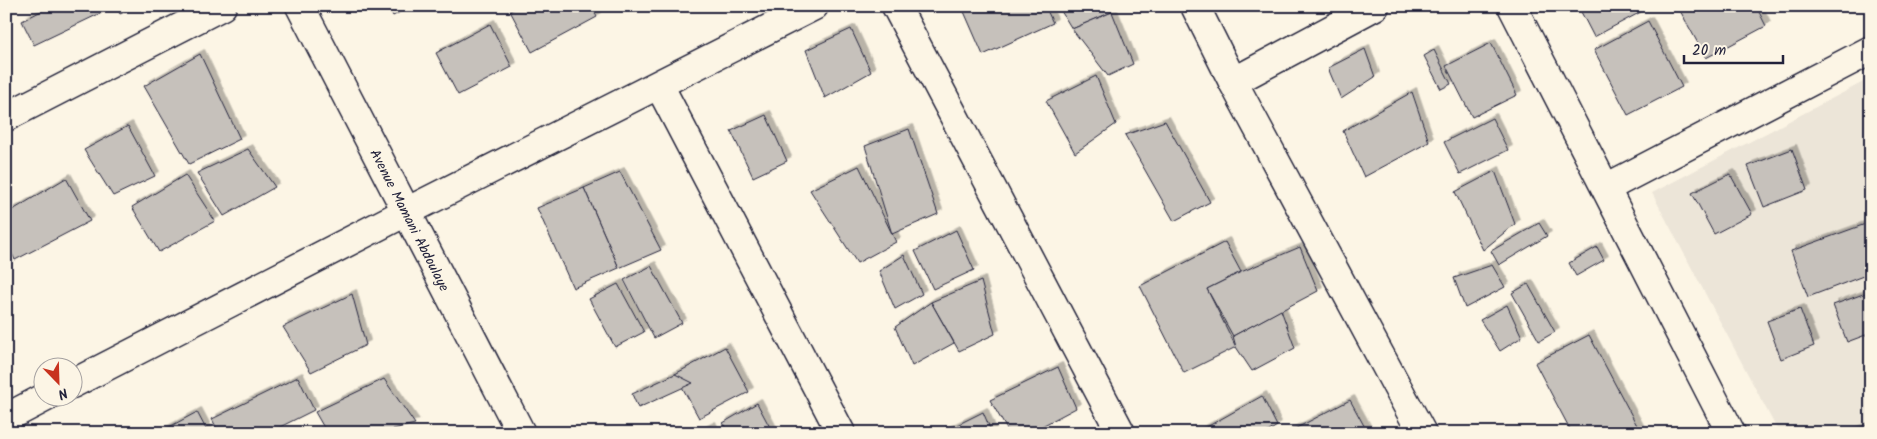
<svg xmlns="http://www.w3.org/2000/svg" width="1877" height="439" viewBox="0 0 1877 439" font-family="Kalam,sans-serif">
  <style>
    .built { fill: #ece5d8 }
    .building { fill: #c6c1bb; stroke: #22223b; filter: url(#shadow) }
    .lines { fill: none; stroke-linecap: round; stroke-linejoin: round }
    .minor-casing { stroke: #22223b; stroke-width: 31 }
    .minor { stroke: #fcf5e5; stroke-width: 28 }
    .labels { text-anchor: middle; stroke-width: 4.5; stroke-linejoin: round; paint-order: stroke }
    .street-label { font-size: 14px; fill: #22223b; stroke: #fcf5e5 }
  </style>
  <defs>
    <filter id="shadow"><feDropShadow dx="4.5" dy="-4.5" stdDeviation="0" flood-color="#0004"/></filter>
  </defs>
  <rect width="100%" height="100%" fill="#fcf5e5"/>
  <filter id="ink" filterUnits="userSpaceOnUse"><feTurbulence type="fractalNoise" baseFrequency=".02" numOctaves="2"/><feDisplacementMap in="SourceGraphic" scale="10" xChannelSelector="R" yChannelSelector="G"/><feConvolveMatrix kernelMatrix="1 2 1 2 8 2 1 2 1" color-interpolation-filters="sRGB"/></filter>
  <g filter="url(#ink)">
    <path class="built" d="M 1871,78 L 1871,433 L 1779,433 L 1652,193 Z"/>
    <g class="building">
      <path d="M 51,6 L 99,6 L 103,12 L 34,45 L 22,21 Z"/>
      <path d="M 116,6 L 137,6 L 120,14 Z"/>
      <path d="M 388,6 L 411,6 L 393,16 Z"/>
      <path d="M 519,6 L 591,6 L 597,17 L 532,52 L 510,11 Z"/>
      <path d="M 964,6 L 1045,6 L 1053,23 L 983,55 L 962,7 Z"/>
      <path d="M 1058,6 L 1109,6 L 1112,12 L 1072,29 Z"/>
      <path d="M 1578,6 L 1652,6 L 1594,37 Z"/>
      <path d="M 1756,6 L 1766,26 L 1706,58 L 1678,7 Z"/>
      <path d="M 1112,12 L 1133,64 L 1108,76 L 1072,29 Z"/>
      <path d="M 1648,21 L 1682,87 L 1628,115 L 1594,50 Z"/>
      <path d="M 490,24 L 512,67 L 458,95 L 436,53 Z"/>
      <path d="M 851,29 L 871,72 L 825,98 L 806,50 Z"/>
      <path d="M 1491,43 L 1517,95 L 1472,117 L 1446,66 Z"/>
      <path d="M 1365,49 L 1375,77 L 1341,99 L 1328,68 Z"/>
      <path d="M 1434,50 L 1451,84 L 1441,89 L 1424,56 Z"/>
      <path d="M 200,54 L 240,139 L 189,164 L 144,86 Z"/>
      <path d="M 1096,76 L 1116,124 L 1075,153 L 1046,101 Z"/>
      <path d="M 1412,92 L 1429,142 L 1364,177 L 1343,131 Z"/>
      <path d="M 766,115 L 787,161 L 753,177 L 731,131 Z"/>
      <path d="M 1492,118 L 1508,150 L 1460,174 L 1444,142 Z"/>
      <path d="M 1165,121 L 1210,202 L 1174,221 L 1125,135 Z"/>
      <path d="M 128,126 L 155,176 L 113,196 L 84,150 Z"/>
      <path d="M 909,129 L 938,214 L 892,234 L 865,146 Z"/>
      <path d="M 248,149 L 275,187 L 224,216 L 197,173 Z"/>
      <path d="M 1792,149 L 1807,190 L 1764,207 L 1748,166 Z"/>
      <path d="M 859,166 L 896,242 L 857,263 L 810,190 Z"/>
      <path d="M 1495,171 L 1515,224 L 1483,250 L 1455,192 Z"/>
      <path d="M 620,172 L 661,250 L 619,268 L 584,188 Z"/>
      <path d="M 1730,174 L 1752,214 L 1714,234 L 1692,193 Z"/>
      <path d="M 185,175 L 215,221 L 159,252 L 132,207 Z"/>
      <path d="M 66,178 L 90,221 L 15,260 L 6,241 L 6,214 Z"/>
      <path d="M 584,188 L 619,268 L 573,288 L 537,208 Z"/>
      <path d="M 1871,222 L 1871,273 L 1808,297 L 1791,251 Z"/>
      <path d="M 1539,223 L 1547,236 L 1499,265 L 1491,251 Z"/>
      <path d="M 956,230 L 974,270 L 933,289 L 915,251 Z"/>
      <path d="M 1225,242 L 1241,272 L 1207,289 L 1236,347 L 1184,373 L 1140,286 Z"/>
      <path d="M 1300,247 L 1318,291 L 1233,336 L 1207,289 L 1241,272 Z"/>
      <path d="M 1597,247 L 1604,260 L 1576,276 L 1569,263 Z"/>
      <path d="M 904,255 L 922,294 L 895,309 L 879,271 Z"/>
      <path d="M 1492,265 L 1505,287 L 1465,308 L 1454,278 Z"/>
      <path d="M 651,266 L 682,323 L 654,338 L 624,280 Z"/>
      <path d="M 981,281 L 995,334 L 959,351 L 931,302 Z"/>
      <path d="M 618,284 L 644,332 L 615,347 L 589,299 Z"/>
      <path d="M 1528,284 L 1555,332 L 1539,341 L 1512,293 Z"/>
      <path d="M 1866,293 L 1871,307 L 1871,333 L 1847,342 L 1833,305 Z"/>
      <path d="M 352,294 L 366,345 L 311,372 L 283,327 Z"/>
      <path d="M 931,302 L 954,343 L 912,366 L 895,327 Z"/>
      <path d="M 1507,305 L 1522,337 L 1500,351 L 1480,320 Z"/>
      <path d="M 1800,309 L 1814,346 L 1781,359 L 1767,321 Z"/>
      <path d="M 1281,310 L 1295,348 L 1252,371 L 1236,347 L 1233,336 Z"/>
      <path d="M 1589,335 L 1641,433 L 1572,433 L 1535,363 Z"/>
      <path d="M 725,347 L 749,392 L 699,418 L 675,374 Z"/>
      <path d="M 1058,367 L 1076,408 L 1029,433 L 1009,433 L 990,400 Z"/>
      <path d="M 675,374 L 693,383 L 638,408 L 632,394 Z"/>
      <path d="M 298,377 L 314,410 L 268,433 L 219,433 L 212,419 Z"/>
      <path d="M 384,379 L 415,424 L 393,429 L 395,433 L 327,433 L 315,412 Z"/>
      <path d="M 1262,396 L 1277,426 L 1266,433 L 1196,433 Z"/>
      <path d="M 1350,400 L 1368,433 L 1287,433 Z"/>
      <path d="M 757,403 L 773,433 L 729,433 L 723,423 Z"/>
      <path d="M 197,412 L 208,433 L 158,433 Z"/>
      <path d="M 983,412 L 992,433 L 941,433 Z"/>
      <path d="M 1871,424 L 1871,433 L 1847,433 Z"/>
      <path d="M 711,426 L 714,433 L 697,433 Z"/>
    </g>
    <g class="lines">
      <g class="minor-casing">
        <g id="minor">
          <path d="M 300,6 L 521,433"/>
          <path d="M 896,6 L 1121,433"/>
          <path d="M 1195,6 L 1233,82 L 1422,433"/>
          <path d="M 1512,6 L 1731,433"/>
          <path d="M 1233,82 L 1375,6"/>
          <path d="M 659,85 L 841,433"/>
          <path d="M 6,117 L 222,6"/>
          <path d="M 1606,188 L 1871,50"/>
          <path d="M 72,384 L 406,212 L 814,6"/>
          <path d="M 6,418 L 48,396"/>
        </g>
      </g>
      <use href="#minor" class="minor"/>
    </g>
  </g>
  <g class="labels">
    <g class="street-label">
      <text transform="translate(410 220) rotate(63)" y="5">Avenue Mamani Abdoulaye</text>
    </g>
  </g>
  <rect width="1877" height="439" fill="none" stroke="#fcf5e5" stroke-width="25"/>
  <rect x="12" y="12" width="1852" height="414" fill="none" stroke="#22223b" stroke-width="2" filter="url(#ink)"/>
  <g transform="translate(58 382) rotate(157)"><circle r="24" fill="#fcf5e5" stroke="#a5a1a1"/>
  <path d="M0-4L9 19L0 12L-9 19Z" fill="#c8321e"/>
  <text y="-8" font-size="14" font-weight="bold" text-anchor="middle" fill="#22223b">N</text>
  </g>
  <path d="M1684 55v8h99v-8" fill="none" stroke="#22223b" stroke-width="2.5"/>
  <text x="1692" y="55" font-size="15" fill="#22223b" stroke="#fcf5e5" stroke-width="4" paint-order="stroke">20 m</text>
</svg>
